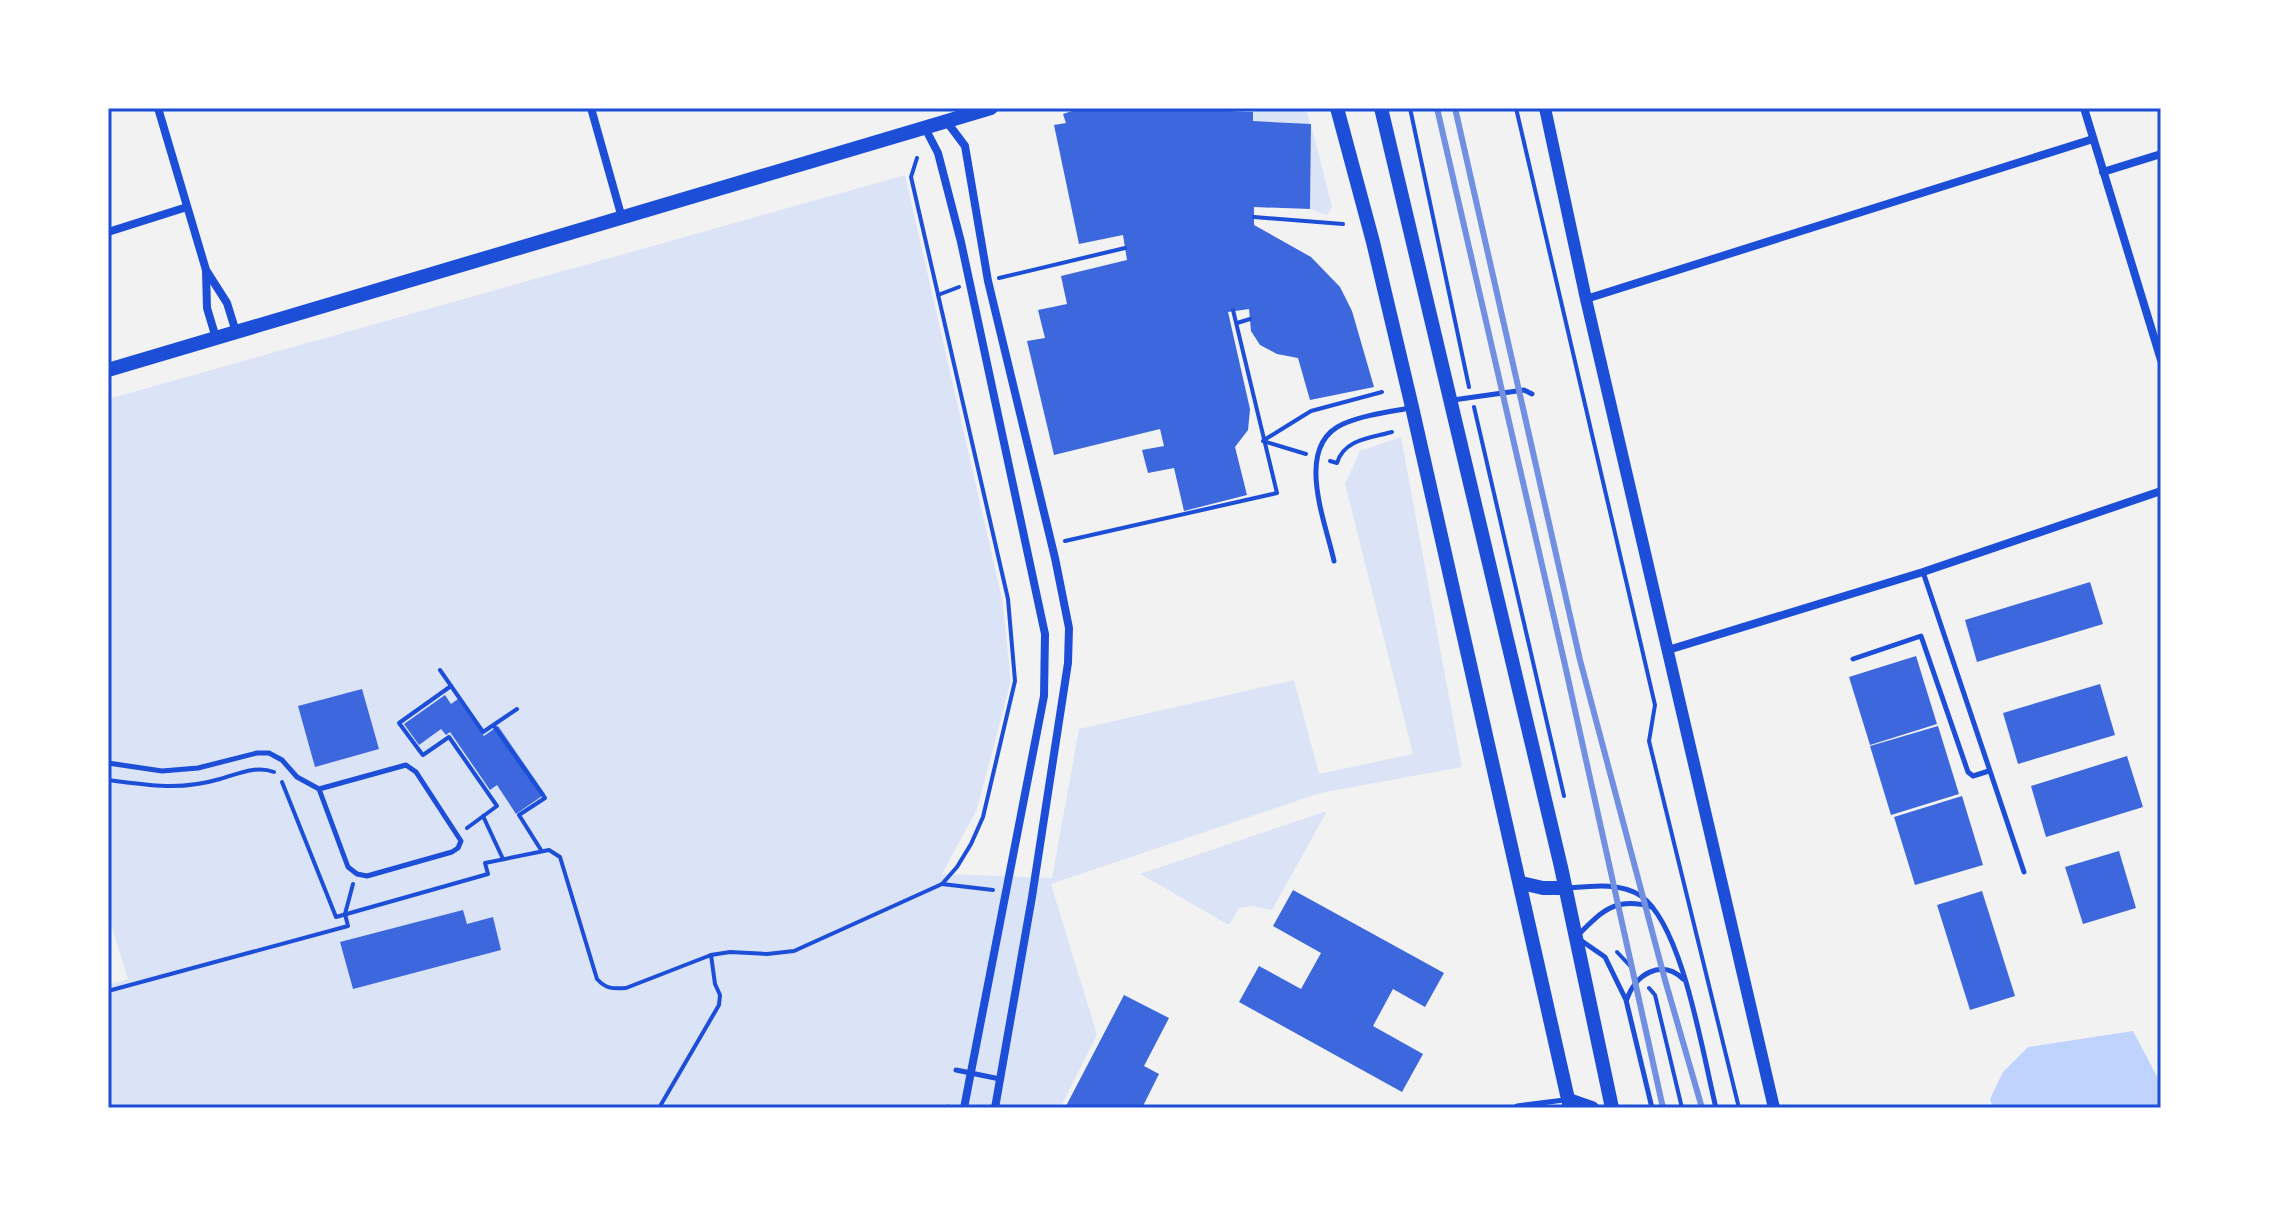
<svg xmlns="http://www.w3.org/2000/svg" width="2269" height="1216" viewBox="0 0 2269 1216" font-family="'Noto Sans',sans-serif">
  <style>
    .green { fill: #dbe4f7 }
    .water { fill: #bfd3fe }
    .building { fill: #3d67dc }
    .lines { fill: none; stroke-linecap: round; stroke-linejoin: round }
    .path { stroke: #1d4ed8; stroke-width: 4 }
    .service { stroke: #1d4ed8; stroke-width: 5 }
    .minor { stroke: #1d4ed8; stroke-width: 8 }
    .tertiary { stroke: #1d4ed8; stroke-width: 12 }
    .secondary { stroke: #1d4ed8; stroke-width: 14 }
    .rail { stroke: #7290e2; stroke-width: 6 }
    .neatline { fill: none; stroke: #1d4ed8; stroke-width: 3 }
  </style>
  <rect width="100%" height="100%" fill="#f2f2f2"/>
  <g class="green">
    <path d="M 1229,108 L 1306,108 L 1310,124 L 1253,121 L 1229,111 Z"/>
    <path d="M 1311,124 L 1332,207 L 1327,215 L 1310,209 Z"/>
    <path d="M 905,175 L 1002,599 L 1011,681 L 977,809 L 942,874 L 1052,878 L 1079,729 L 1294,680 L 1319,774 L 1413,754 L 1345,484 L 1360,451 L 1401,437 L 1462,767 L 1320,793 L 1051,884 L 1097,1035 L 1060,1108 L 108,1108 L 108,985 L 128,979 L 108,915 L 108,399 Z"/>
    <path d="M 1327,811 L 1272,910 L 1252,906 L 1239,908 L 1229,925 L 1140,874 Z"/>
  </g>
  <path class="water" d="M 2133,1031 L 2161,1084 L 2161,1108 L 1993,1108 L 1990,1099 L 2003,1072 L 2028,1047 Z"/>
  <g class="building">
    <path d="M 1081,108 L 1203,108 L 1204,110 L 1253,112 L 1253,121 L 1311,124 L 1310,209 L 1254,207 L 1254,225 L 1311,257 L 1340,287 L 1352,311 L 1374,387 L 1310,400 L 1298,358 L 1277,354 L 1260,345 L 1251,331 L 1249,309 L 1228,312 L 1250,409 L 1248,430 L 1235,447 L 1247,495 L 1184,511 L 1174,468 L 1148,473 L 1142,450 L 1164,446 L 1160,429 L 1054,455 L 1027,341 L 1045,338 L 1038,310 L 1067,304 L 1061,276 L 1127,260 L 1123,235 L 1079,244 L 1054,125 L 1066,123 L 1063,114 Z"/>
    <path d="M 2090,582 L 2103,624 L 1977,662 L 1965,620 Z"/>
    <path d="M 1916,656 L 1937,724 L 1870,745 L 1849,677 Z"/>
    <path d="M 2100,684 L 2115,735 L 2018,764 L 2003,713 Z"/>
    <path d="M 362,689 L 379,749 L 315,767 L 298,706 Z"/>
    <path d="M 445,695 L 451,704 L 458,699 L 484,736 L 498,726 L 545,794 L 516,814 L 497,785 L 490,790 L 450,732 L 446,735 L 441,729 L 419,745 L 404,724 Z"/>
    <path d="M 1938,726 L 1959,794 L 1891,815 L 1870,746 Z"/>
    <path d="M 2127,756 L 2143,807 L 2046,837 L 2031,786 Z"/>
    <path d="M 1962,796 L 1983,865 L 1915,885 L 1894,817 Z"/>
    <path d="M 2119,851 L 2136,908 L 2083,924 L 2065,867 Z"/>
    <path d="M 1293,890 L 1444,973 L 1425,1007 L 1393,989 L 1373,1026 L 1423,1054 L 1402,1092 L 1239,1002 L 1259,966 L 1301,989 L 1321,953 L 1273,926 Z"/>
    <path d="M 1982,891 L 2015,996 L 1970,1010 L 1937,905 Z"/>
    <path d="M 463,910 L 467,924 L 493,917 L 501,950 L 353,989 L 340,942 Z"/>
    <path d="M 1124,995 L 1169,1018 L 1144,1066 L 1159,1074 L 1142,1108 L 1065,1108 Z"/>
  </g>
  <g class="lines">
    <g class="path">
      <path d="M 1410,108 L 1469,387"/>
      <path d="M 1516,108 L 1655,705 L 1649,741 L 1739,1108"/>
      <path d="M 1254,217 L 1343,224"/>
      <path d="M 999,278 L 1125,248"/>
      <path d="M 938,295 L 959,287"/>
      <path d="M 1237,323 L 1250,319"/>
      <path d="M 1474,407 L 1564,796"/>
      <path d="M 1264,440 L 1311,411 L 1382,392"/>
      <path d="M 1263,441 L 1306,454"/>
      <path d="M 1330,461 L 1337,463 C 1344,439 1371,438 1392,432"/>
      <path d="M 1065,541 L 1277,493 L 1233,310"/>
      <path d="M 440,670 L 483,732 L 517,709"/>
      <path d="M 494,726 L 545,798 L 519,815 L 541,850"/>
      <path d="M 422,754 L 399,723 L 451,686"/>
      <path d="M 423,755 L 449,737 L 497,806 L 467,828"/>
      <path d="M 108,780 C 149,785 179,791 220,779 C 238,774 256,765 274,772"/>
      <path d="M 282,782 L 336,917 L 488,874 L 485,863 L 549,850 L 560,857 L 597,979 C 606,989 613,989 626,988 L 711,955 L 730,952 L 767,954 L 794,951 L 942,884 L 957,867 L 971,844 L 983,817 L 1015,681 L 1008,599 L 911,177 L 917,158"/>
      <path d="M 483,816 L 503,859"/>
      <path d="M 942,884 L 993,890"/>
      <path d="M 1617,952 L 1633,969"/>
      <path d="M 1649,988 L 1655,995 L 1682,1108"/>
      <path d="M 108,991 L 348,926 L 345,914 L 353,884"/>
      <path d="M 659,1108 L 719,1005 L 720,995 L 715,984 L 711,955"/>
    </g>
    <g class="service">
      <path d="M 1453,400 L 1524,390 L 1532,394"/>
      <path d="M 1334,561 C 1326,523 1293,446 1343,424 C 1364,415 1388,412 1410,408"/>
      <path d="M 1923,572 L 2024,872"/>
      <path d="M 1853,659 L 1921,636 L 1968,772 L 1973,776 L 1989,771"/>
      <path d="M 108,763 L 162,771 L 198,768 L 257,753 L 269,753 L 282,760 L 297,777 L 319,789 L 406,765 L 416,772 L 461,841 L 458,848 L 452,852 L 367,876 L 357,874 L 348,867 L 319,789"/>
      <path d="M 1569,888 C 1591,886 1621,882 1641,896 C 1683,926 1703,1056 1716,1108"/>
      <path d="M 1652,907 C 1615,896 1601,912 1576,937 L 1605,957 L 1626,1000 L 1652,1108"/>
      <path d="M 1627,999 C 1635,975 1661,958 1683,979"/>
      <path d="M 956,1070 L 1000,1079"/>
      <path d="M 1517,1106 L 1564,1100"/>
      <path d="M 948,1107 L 951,1108"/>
    </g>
    <g class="minor">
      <path d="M 158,108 L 206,270 L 227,303 L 236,332"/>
      <path d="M 591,108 L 622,218"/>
      <path d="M 2084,108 L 2161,360"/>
      <path d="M 947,122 L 965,146 L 988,281 L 1055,558 L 1069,628 L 1068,663 L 1032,897 L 995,1108"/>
      <path d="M 925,128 L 938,153 L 961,242 L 1045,634 L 1044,696 L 964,1108"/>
      <path d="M 2103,172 L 2161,154"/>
      <path d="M 108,232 L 187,207"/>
      <path d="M 206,271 L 207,308 L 216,338"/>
      <path d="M 1586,299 L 2093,139"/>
      <path d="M 1668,650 L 1923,572 L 2161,491"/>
    </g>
    <path class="tertiary" d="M 1545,108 L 1586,299 L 1774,1108"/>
    <g class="secondary">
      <path d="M 1337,108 L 1373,242 L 1412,407 L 1570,1108"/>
      <path d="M 1381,108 L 1561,867 L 1612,1108"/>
      <path d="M 108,370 L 991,108"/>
      <path d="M 1521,883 L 1543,888 L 1565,888"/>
      <path d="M 1569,1100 L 1592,1108"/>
    </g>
    <g class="rail">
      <path d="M 1437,108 L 1565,665 L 1663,1108"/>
      <path d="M 1455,108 L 1580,660 L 1665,980 L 1702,1108"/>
    </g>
  </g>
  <rect width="2269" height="1216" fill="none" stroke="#ffffff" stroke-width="220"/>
  <rect x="110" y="110" width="2049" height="996" class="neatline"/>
</svg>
